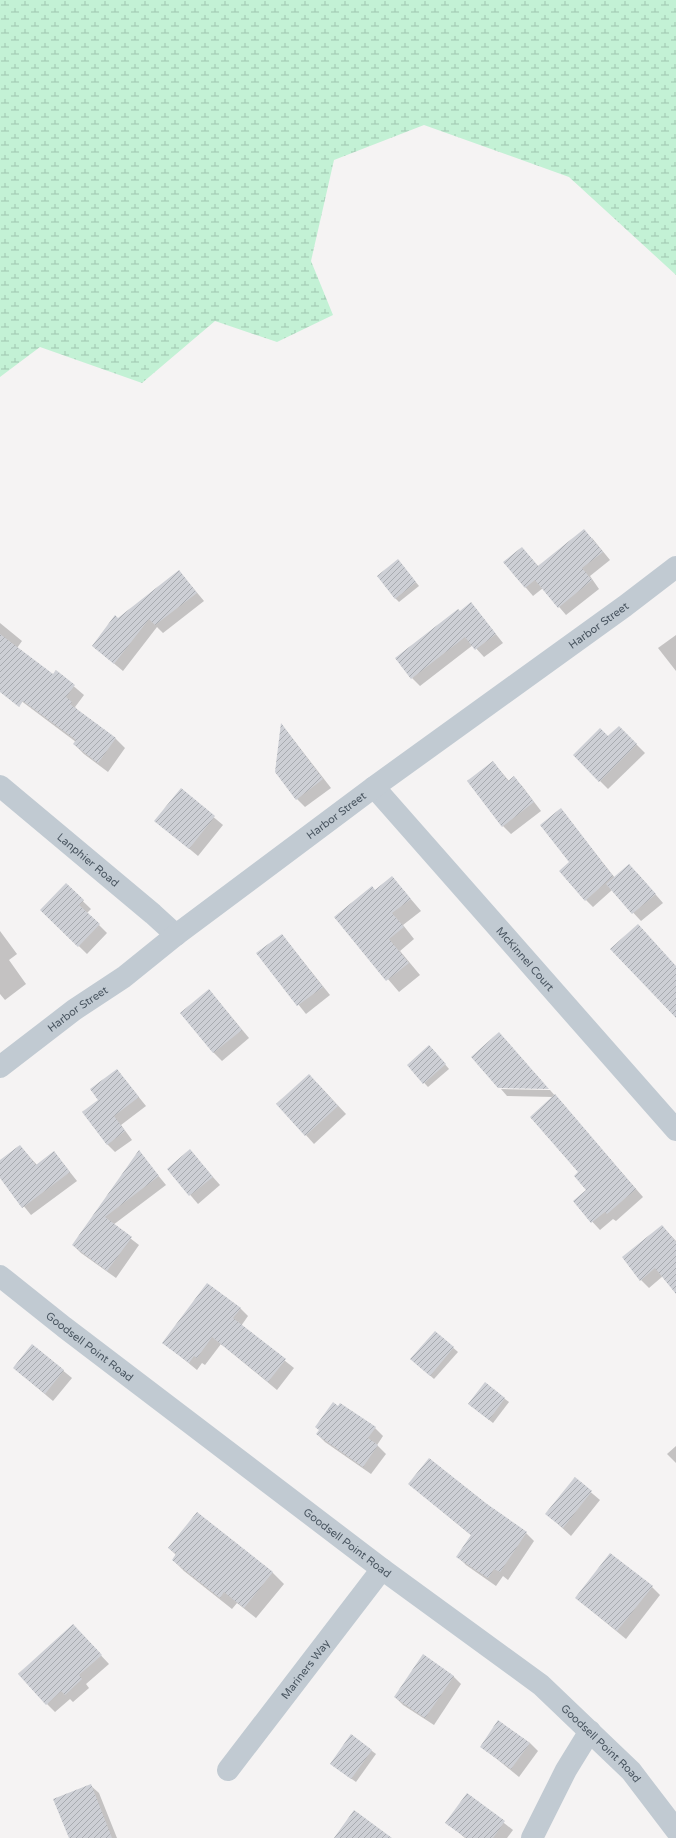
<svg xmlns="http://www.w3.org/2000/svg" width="676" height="1838" viewBox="0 0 676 1838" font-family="'Varela Round',sans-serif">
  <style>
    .wetland { fill: url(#wetland-marsh) }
    .shadow { fill: #0003 }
    .building { fill: url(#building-hatch) }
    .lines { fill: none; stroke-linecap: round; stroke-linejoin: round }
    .minor { stroke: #c1cad2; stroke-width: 22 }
    .labels { text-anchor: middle; stroke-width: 3; stroke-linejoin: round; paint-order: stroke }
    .street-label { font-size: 11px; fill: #4a5661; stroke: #fff }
  </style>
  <defs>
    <pattern id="wetland-marsh" width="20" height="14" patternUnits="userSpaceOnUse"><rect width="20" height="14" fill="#c3f1d5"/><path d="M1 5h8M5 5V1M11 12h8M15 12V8" fill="none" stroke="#a0c6b0"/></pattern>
    <pattern id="building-hatch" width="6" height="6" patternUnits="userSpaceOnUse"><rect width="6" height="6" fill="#cdcfd5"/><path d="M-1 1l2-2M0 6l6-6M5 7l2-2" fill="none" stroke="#a8abb0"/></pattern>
  </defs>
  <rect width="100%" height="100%" fill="#f5f3f3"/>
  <path class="wetland" d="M 0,0 L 676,0 L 676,275 L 569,177 L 424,125 L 334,160 L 311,261 L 333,315 L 277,342 L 215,321 L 142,383 L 40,347 L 0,377 Z"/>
  <g class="shadow">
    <path d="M 592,538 L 610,560 L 590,576 L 599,589 L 566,615 L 543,588 L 533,596 L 504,562 L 522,548 L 539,567 Z"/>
    <path d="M 402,565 L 419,586 L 399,602 L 395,598 Z"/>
    <path d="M 179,571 L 204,601 L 163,633 L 157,627 L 123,671 L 93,646 L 118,619 Z"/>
    <path d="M 471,603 L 503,643 L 484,657 L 473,645 L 420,686 L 412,678 L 460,612 Z"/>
    <path d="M 0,623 L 22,641 L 17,648 L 53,676 L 57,672 L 84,695 L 75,707 L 80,713 L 116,739 L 125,748 L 108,772 L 84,754 L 74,744 L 76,742 L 20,700 L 0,671 Z"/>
    <path d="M 676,635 L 676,671 L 658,648 Z"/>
    <path d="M 282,725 L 331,788 L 305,807 L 297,799 Z"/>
    <path d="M 619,727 L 645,753 L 608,789 L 600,781 L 608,737 Z"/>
    <path d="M 493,762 L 509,781 L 514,778 L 522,786 L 541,811 L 511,834 L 503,826 Z"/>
    <path d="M 181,790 L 223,825 L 198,856 L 156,821 Z"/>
    <path d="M 561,810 L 615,878 L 637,873 L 663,903 L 641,921 L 612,890 L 593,907 L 586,900 L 571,862 Z"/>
    <path d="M 392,877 L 421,911 L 403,925 L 414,939 L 400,951 L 420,975 L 399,992 L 335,917 L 375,891 Z"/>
    <path d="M 66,885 L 91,909 L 87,913 L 107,933 L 87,954 L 42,910 Z"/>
    <path d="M 0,931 L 17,954 L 9,960 L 26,984 L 5,1000 L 0,994 Z"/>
    <path d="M 282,935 L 330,995 L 306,1014 L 258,954 Z"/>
    <path d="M 209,990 L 249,1038 L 222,1061 L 214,1053 Z"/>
    <path d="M 433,1050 L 449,1069 L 428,1087 L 408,1065 Z"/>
    <path d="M 117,1070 L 146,1106 L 121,1125 L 132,1140 L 115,1152 L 107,1144 L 99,1100 Z"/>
    <path d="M 317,1083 L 346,1114 L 314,1144 L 278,1104 Z"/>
    <path d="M 501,1089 L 550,1090 L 643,1197 L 616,1221 L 613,1219 L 600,1230 L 574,1202 L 588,1190 L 554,1097 L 507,1096 Z"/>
    <path d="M 20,1146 L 37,1165 L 54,1152 L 77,1181 L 31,1215 L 0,1177 L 0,1161 Z"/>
    <path d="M 190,1151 L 220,1185 L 198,1204 L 168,1169 Z"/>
    <path d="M 139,1152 L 166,1185 L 113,1225 L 139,1245 L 116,1278 L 81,1253 L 73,1245 Z"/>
    <path d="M 662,1226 L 676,1241 L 676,1290 L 663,1276 L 649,1288 L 641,1280 Z"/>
    <path d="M 240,1308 L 248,1316 L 241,1326 L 294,1368 L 277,1390 L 221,1344 L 205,1365 L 202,1363 L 197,1370 L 164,1343 Z"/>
    <path d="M 435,1332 L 458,1352 L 434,1379 L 416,1363 Z"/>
    <path d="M 32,1345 L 72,1378 L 53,1401 L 14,1368 Z"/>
    <path d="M 485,1384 L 509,1402 L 493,1423 L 473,1407 Z"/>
    <path d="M 375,1428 L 383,1436 L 377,1445 L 386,1454 L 371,1474 L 325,1442 L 317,1434 Z"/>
    <path d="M 676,1446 L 676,1463 L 667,1454 Z"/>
    <path d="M 575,1479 L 600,1500 L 571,1536 L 547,1514 Z"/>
    <path d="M 409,1484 L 486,1505 L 526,1533 L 534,1541 L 508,1580 L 503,1576 L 496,1586 L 466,1565 L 458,1557 L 472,1536 Z"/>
    <path d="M 169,1548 L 272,1572 L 284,1584 L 256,1618 L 237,1603 L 232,1609 L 184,1571 L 173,1560 L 176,1555 Z"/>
    <path d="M 652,1587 L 660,1595 L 626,1639 L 576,1598 Z"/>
    <path d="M 81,1634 L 109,1664 L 86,1684 L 89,1688 L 73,1702 L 70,1699 L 55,1712 L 47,1704 Z"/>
    <path d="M 453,1676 L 461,1684 L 434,1725 L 403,1705 L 395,1697 Z"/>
    <path d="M 499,1722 L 530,1743 L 538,1751 L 519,1777 L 481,1746 Z"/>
    <path d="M 352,1736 L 376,1754 L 356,1782 L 331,1764 Z"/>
    <path d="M 90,1785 L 99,1793 L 117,1838 L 70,1838 Z"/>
    <path d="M 467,1794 L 513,1830 L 507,1838 L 465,1838 L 447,1822 Z"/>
  </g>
  <g class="building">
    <path d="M 584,529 L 603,552 L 582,568 L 592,580 L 558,608 L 535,580 L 525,588 L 503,562 L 522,547 L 538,566 Z"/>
    <path d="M 398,559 L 416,582 L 395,599 L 377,576 Z"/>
    <path d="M 179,570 L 197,593 L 155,625 L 149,619 L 114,664 L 92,646 L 115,615 L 118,618 Z"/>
    <path d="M 471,602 L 496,634 L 475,650 L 465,637 L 411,679 L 395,658 L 458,609 L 460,611 Z"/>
    <path d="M 0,634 L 53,674 L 56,670 L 75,685 L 66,697 L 72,702 L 70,704 L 116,738 L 98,763 L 73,744 L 76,740 L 23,701 L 19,707 L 0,692 Z"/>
    <path d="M 281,723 L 323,779 L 296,800 L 275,772 Z"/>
    <path d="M 619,726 L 637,744 L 599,782 L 573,755 L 600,728 L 608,736 Z"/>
    <path d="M 493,761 L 508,781 L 514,776 L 534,802 L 502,827 L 467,781 Z"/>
    <path d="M 181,788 L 215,816 L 189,849 L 154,821 Z"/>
    <path d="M 561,808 L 613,876 L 585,901 L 559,871 L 569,862 L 540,825 Z"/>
    <path d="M 629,864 L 656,894 L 632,914 L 606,884 Z"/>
    <path d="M 392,876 L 411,899 L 392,913 L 404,927 L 389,939 L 409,963 L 386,981 L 334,917 L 372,886 L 375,890 Z"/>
    <path d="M 66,883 L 84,900 L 79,905 L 100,924 L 78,947 L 40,910 Z"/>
    <path d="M 638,924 L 676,966 L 676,1018 L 610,949 Z"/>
    <path d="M 282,934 L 323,987 L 297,1006 L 256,953 Z"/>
    <path d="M 209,989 L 242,1030 L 213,1053 L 180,1013 Z"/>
    <path d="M 499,1032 L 549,1089 L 498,1088 L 471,1057 Z"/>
    <path d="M 429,1045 L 446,1064 L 423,1084 L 407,1065 Z"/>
    <path d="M 117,1069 L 139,1097 L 114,1116 L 125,1131 L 107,1145 L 82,1112 L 98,1100 L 90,1089 Z"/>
    <path d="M 309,1074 L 338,1106 L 305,1136 L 276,1104 Z"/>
    <path d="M 555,1094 L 636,1189 L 607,1214 L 605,1212 L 591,1223 L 573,1201 L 586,1190 L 574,1176 L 578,1172 L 530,1117 Z"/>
    <path d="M 20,1145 L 36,1165 L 54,1151 L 70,1172 L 22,1208 L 0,1178 L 0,1160 Z"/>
    <path d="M 190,1149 L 213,1177 L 189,1196 L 167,1169 Z"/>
    <path d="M 139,1150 L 159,1176 L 105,1217 L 132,1237 L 107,1271 L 72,1245 Z"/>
    <path d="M 662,1225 L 676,1242 L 676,1294 L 655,1268 L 640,1281 L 622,1257 Z"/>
    <path d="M 207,1283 L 241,1308 L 233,1318 L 286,1359 L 268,1382 L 212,1337 L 197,1358 L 194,1356 L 189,1363 L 162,1343 Z"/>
    <path d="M 435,1331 L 454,1347 L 430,1376 L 410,1359 Z"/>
    <path d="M 32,1344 L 64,1370 L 45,1394 L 13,1368 Z"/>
    <path d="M 485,1382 L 505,1398 L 489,1420 L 468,1404 Z"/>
    <path d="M 333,1402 L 338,1406 L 340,1403 L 376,1427 L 368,1438 L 378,1445 L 363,1467 L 316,1434 L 319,1430 L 315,1427 Z"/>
    <path d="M 429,1458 L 487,1504 L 527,1532 L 500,1572 L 494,1569 L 488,1578 L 456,1557 L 471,1535 L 408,1484 Z"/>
    <path d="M 575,1477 L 592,1491 L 563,1528 L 545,1514 Z"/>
    <path d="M 197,1512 L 273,1572 L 244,1608 L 224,1592 L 220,1598 L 172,1560 L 176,1554 L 168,1548 Z"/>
    <path d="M 610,1553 L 653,1586 L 617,1631 L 575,1598 Z"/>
    <path d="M 73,1624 L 102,1655 L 79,1675 L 82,1679 L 65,1695 L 61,1691 L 46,1705 L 18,1674 Z"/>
    <path d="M 423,1654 L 454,1676 L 425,1718 L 394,1697 Z"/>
    <path d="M 498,1720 L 530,1743 L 511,1769 L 480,1747 Z"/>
    <path d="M 351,1734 L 372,1750 L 351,1779 L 330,1764 Z"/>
    <path d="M 91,1784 L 112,1838 L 69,1838 L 53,1799 Z"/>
    <path d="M 467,1793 L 505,1821 L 493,1838 L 466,1838 L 445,1823 Z"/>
    <path d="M 354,1810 L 392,1838 L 334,1838 Z"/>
  </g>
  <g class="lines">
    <g class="minor">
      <path id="s1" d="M 0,786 L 153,914 L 176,935"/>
      <path id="s2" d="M 374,787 L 676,1130"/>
      <path id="s3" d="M 0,1067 L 74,1010 L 124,977 L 176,935 L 374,787 L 625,606 L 676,567"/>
      <path id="s4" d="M 0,1276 L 64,1327 L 382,1569 L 541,1685 L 631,1771 L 676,1830"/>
      <path id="s5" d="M 228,1770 L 382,1569"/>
      <path d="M 532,1838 L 566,1770 L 590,1731"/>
    </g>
  </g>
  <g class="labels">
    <g class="street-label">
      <text dy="4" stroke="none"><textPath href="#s3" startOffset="744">Harbor Street</textPath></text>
      <text dy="4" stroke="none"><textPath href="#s3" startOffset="420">Harbor Street</textPath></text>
      <text dy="4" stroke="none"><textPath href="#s1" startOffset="115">Lanphier Road</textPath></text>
      <text dy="4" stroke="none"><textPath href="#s2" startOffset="229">McKinnel Court</textPath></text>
      <text dy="4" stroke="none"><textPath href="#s3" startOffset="97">Harbor Street</textPath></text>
      <text dy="4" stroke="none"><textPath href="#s4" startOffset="114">Goodsell Point Road</textPath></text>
      <text dy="4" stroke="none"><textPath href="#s4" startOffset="438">Goodsell Point Road</textPath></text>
      <text dy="4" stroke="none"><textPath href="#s5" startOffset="127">Mariners Way</textPath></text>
      <text dy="4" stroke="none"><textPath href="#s4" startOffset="762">Goodsell Point Road</textPath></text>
    </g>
  </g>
</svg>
